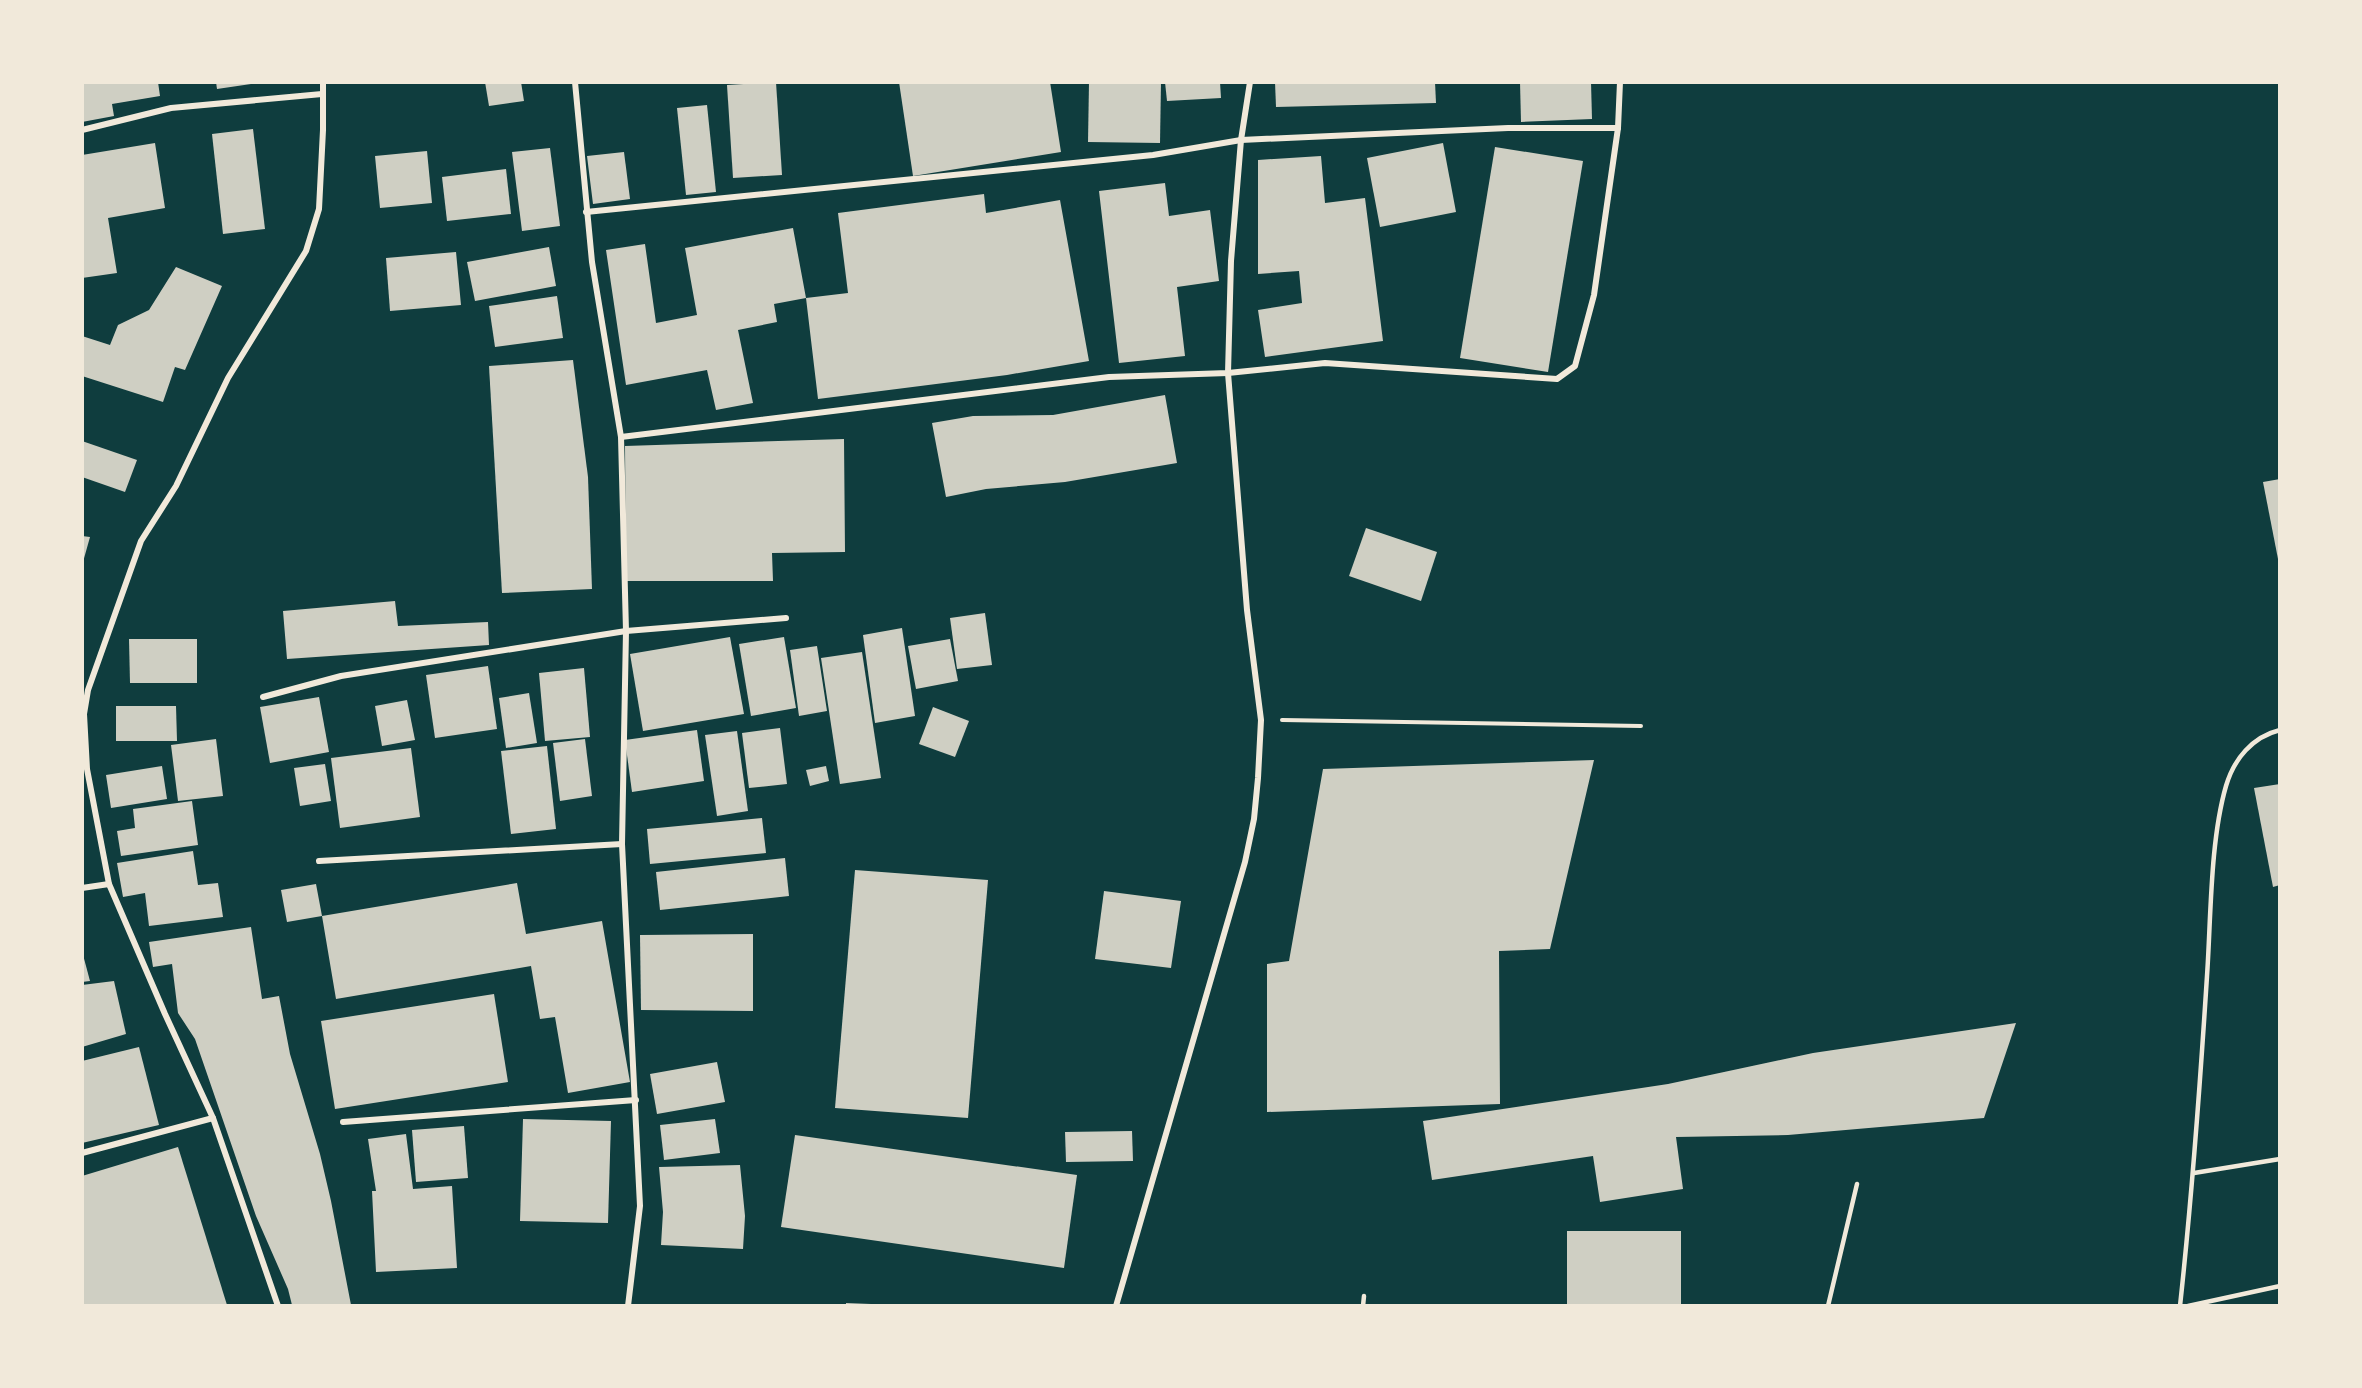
<svg xmlns="http://www.w3.org/2000/svg" width="2362" height="1388" viewBox="0 0 2362 1388" font-family="Barlow,sans-serif">
  <style>
    .building { fill: #cfcfc3 }
    .lines { fill: none; stroke-linecap: round; stroke-linejoin: round }
    .path { stroke: #f1e9da; stroke-width: 4 }
    .service { stroke: #f1e9da; stroke-width: 4.5 }
    .minor { stroke: #f1e9da; stroke-width: 6 }
  </style>
  <rect width="100%" height="100%" fill="#0f3d3e"/>
  <g class="building">
    <path d="M 82,82 L 158,82 L 160,96 L 112,104 L 114,116 L 82,122 Z"/>
    <path d="M 216,82 L 250,82 L 251,84 L 217,89 Z"/>
    <path d="M 485,82 L 521,82 L 524,101 L 489,106 Z"/>
    <path d="M 776,82 L 782,175 L 733,178 L 727,85 Z"/>
    <path d="M 899,82 L 1050,82 L 1061,152 L 913,176 Z"/>
    <path d="M 1089,82 L 1161,82 L 1160,143 L 1088,142 Z"/>
    <path d="M 1165,82 L 1220,82 L 1221,98 L 1167,101 Z"/>
    <path d="M 1275,82 L 1435,82 L 1436,103 L 1276,107 Z"/>
    <path d="M 1520,82 L 1591,82 L 1592,119 L 1521,122 Z"/>
    <path d="M 707,105 L 716,192 L 686,195 L 677,108 Z"/>
    <path d="M 253,129 L 265,229 L 223,234 L 212,134 Z"/>
    <path d="M 155,143 L 165,208 L 108,218 L 117,273 L 82,278 L 82,155 Z"/>
    <path d="M 1443,143 L 1456,212 L 1380,227 L 1367,158 Z"/>
    <path d="M 1495,147 L 1583,161 L 1548,372 L 1460,358 Z"/>
    <path d="M 550,148 L 560,226 L 522,231 L 512,152 Z"/>
    <path d="M 427,151 L 432,203 L 380,208 L 375,156 Z"/>
    <path d="M 624,152 L 630,199 L 593,204 L 587,156 Z"/>
    <path d="M 1321,156 L 1325,203 L 1365,198 L 1383,341 L 1265,357 L 1258,310 L 1302,303 L 1299,271 L 1258,274 L 1258,160 Z"/>
    <path d="M 506,169 L 511,214 L 447,221 L 442,177 Z"/>
    <path d="M 1165,183 L 1169,216 L 1210,210 L 1219,281 L 1177,287 L 1185,356 L 1119,363 L 1099,191 Z"/>
    <path d="M 984,194 L 986,213 L 1060,200 L 1089,361 L 1007,375 L 818,399 L 806,298 L 848,293 L 838,213 Z"/>
    <path d="M 793,228 L 806,298 L 774,304 L 777,322 L 738,330 L 753,403 L 716,410 L 707,370 L 626,385 L 606,250 L 645,244 L 656,323 L 697,315 L 685,248 Z"/>
    <path d="M 549,247 L 556,286 L 475,301 L 467,262 Z"/>
    <path d="M 456,252 L 461,305 L 390,311 L 386,258 Z"/>
    <path d="M 176,267 L 222,286 L 185,370 L 175,367 L 163,402 L 82,376 L 82,336 L 110,345 L 118,325 L 149,310 Z"/>
    <path d="M 557,296 L 563,338 L 495,347 L 489,306 Z"/>
    <path d="M 573,360 L 588,477 L 592,589 L 502,593 L 489,366 Z"/>
    <path d="M 1165,395 L 1177,463 L 1065,482 L 986,489 L 946,497 L 932,423 L 973,416 L 1053,415 Z"/>
    <path d="M 844,439 L 845,552 L 772,553 L 773,581 L 626,581 L 625,446 Z"/>
    <path d="M 82,441 L 137,460 L 125,492 L 82,477 Z"/>
    <path d="M 2280,479 L 2280,559 L 2278,559 L 2263,482 Z"/>
    <path d="M 1366,528 L 1437,552 L 1421,601 L 1349,576 Z"/>
    <path d="M 82,536 L 90,537 L 83,562 L 82,561 Z"/>
    <path d="M 395,601 L 398,626 L 488,622 L 489,645 L 287,659 L 283,611 Z"/>
    <path d="M 985,613 L 992,665 L 957,669 L 950,618 Z"/>
    <path d="M 902,628 L 915,716 L 875,723 L 863,635 Z"/>
    <path d="M 730,637 L 744,714 L 643,731 L 630,654 Z"/>
    <path d="M 784,637 L 796,708 L 751,716 L 739,644 Z"/>
    <path d="M 129,639 L 197,639 L 197,683 L 130,683 Z"/>
    <path d="M 950,639 L 958,681 L 916,689 L 908,646 Z"/>
    <path d="M 817,646 L 827,711 L 799,716 L 790,650 Z"/>
    <path d="M 862,652 L 881,778 L 840,784 L 821,658 Z"/>
    <path d="M 488,666 L 497,729 L 435,738 L 426,675 Z"/>
    <path d="M 584,668 L 590,737 L 545,741 L 539,673 Z"/>
    <path d="M 529,693 L 537,743 L 506,748 L 499,698 Z"/>
    <path d="M 319,697 L 329,752 L 270,763 L 260,707 Z"/>
    <path d="M 407,700 L 415,740 L 382,746 L 375,706 Z"/>
    <path d="M 116,706 L 176,706 L 177,741 L 116,741 Z"/>
    <path d="M 933,707 L 969,721 L 955,757 L 919,744 Z"/>
    <path d="M 780,728 L 787,784 L 749,788 L 742,733 Z"/>
    <path d="M 697,730 L 704,781 L 632,792 L 625,740 Z"/>
    <path d="M 737,731 L 748,811 L 717,816 L 705,735 Z"/>
    <path d="M 216,739 L 223,796 L 178,801 L 171,745 Z"/>
    <path d="M 585,739 L 592,796 L 560,801 L 553,743 Z"/>
    <path d="M 547,746 L 556,829 L 511,834 L 501,751 Z"/>
    <path d="M 411,748 L 420,817 L 340,828 L 331,758 Z"/>
    <path d="M 1594,760 L 1550,949 L 1499,951 L 1500,1104 L 1267,1112 L 1267,964 L 1289,961 L 1323,769 Z"/>
    <path d="M 325,764 L 331,801 L 300,806 L 294,768 Z"/>
    <path d="M 162,766 L 167,799 L 111,808 L 106,775 Z"/>
    <path d="M 826,766 L 829,781 L 810,786 L 806,770 Z"/>
    <path d="M 2280,784 L 2280,885 L 2273,887 L 2254,788 Z"/>
    <path d="M 192,801 L 198,845 L 121,856 L 117,831 L 135,828 L 133,809 Z"/>
    <path d="M 762,818 L 766,853 L 650,864 L 647,829 Z"/>
    <path d="M 193,851 L 198,885 L 218,883 L 223,917 L 149,926 L 145,893 L 123,897 L 117,863 Z"/>
    <path d="M 785,858 L 789,896 L 660,910 L 656,872 Z"/>
    <path d="M 855,870 L 988,880 L 968,1118 L 835,1108 Z"/>
    <path d="M 517,883 L 526,934 L 602,921 L 630,1082 L 568,1093 L 555,1017 L 540,1019 L 531,966 L 336,999 L 322,916 Z"/>
    <path d="M 316,884 L 322,916 L 287,922 L 281,890 Z"/>
    <path d="M 1104,891 L 1181,901 L 1171,968 L 1095,959 Z"/>
    <path d="M 251,927 L 262,999 L 279,996 L 290,1054 L 320,1154 L 331,1201 L 351,1305 L 292,1305 L 288,1289 L 256,1216 L 195,1039 L 178,1013 L 172,964 L 153,967 L 149,942 Z"/>
    <path d="M 753,934 L 753,1011 L 641,1010 L 640,935 Z"/>
    <path d="M 82,951 L 90,981 L 82,982 Z"/>
    <path d="M 114,981 L 126,1034 L 82,1047 L 82,985 Z"/>
    <path d="M 494,994 L 508,1082 L 335,1109 L 321,1021 Z"/>
    <path d="M 2016,1023 L 1984,1118 L 1788,1135 L 1676,1137 L 1683,1189 L 1600,1202 L 1593,1156 L 1432,1180 L 1423,1121 L 1668,1084 L 1813,1053 Z"/>
    <path d="M 139,1047 L 159,1125 L 82,1143 L 82,1061 Z"/>
    <path d="M 717,1062 L 725,1102 L 657,1114 L 650,1074 Z"/>
    <path d="M 523,1119 L 611,1121 L 608,1223 L 520,1221 Z"/>
    <path d="M 715,1119 L 720,1153 L 664,1160 L 660,1125 Z"/>
    <path d="M 464,1126 L 468,1178 L 416,1182 L 412,1130 Z"/>
    <path d="M 1132,1131 L 1133,1161 L 1066,1162 L 1065,1132 Z"/>
    <path d="M 406,1134 L 413,1189 L 452,1186 L 457,1268 L 376,1272 L 372,1191 L 376,1191 L 368,1139 Z"/>
    <path d="M 795,1135 L 1077,1175 L 1064,1268 L 781,1227 Z"/>
    <path d="M 178,1147 L 227,1305 L 82,1305 L 82,1176 Z"/>
    <path d="M 740,1165 L 745,1216 L 743,1249 L 661,1245 L 663,1212 L 659,1167 Z"/>
    <rect x="1567" y="1231" width="114" height="74"/>
    <path d="M 846,1303 L 871,1304 L 871,1305 L 846,1305 Z"/>
  </g>
  <g class="lines">
    <path class="path" d="M 1282,720 L 1641,726"/>
    <g class="service">
      <path d="M 2194,1173 L 2280,1159"/>
      <path d="M 1363,1306 L 1364,1296"/>
      <path d="M 1828,1306 L 1857,1184"/>
      <path d="M 2180,1306 C 2192,1196 2200,1086 2207,976 C 2211,918 2210,841 2226,786 C 2234,759 2252,737 2280,730"/>
      <path d="M 2188,1306 L 2280,1286"/>
    </g>
    <g class="minor">
      <path d="M 575,82 L 592,262 L 621,437 L 626,631 L 622,844 L 640,1206 L 628,1306"/>
      <path d="M 82,130 L 171,108 L 322,94"/>
      <path d="M 586,212 L 1153,155 L 1241,140 L 1508,128 L 1618,128"/>
      <path d="M 621,437 L 1109,377 L 1228,373 L 1325,363 L 1557,379 L 1575,366 L 1594,295 L 1618,128 L 1620,82"/>
      <path d="M 263,697 L 341,676 L 626,631 L 786,618"/>
      <path d="M 319,861 L 622,844"/>
      <path d="M 82,888 L 109,884"/>
      <path d="M 343,1122 L 636,1100"/>
      <path d="M 82,1153 L 213,1118"/>
      <path d="M 278,1306 L 213,1118 L 165,1014 L 109,884 L 87,769 L 84,714 L 88,690 L 141,541 L 176,486 L 228,378 L 306,251 L 319,209 L 323,130 L 323,82"/>
      <path d="M 1116,1306 L 1245,862 L 1254,819 L 1258,778 L 1261,720 L 1247,610 L 1228,373 L 1231,261 L 1241,140 L 1250,82"/>
    </g>
  </g>
  <rect width="2362" height="1388" fill="none" stroke="#f1e9da" stroke-width="168"/>
</svg>
